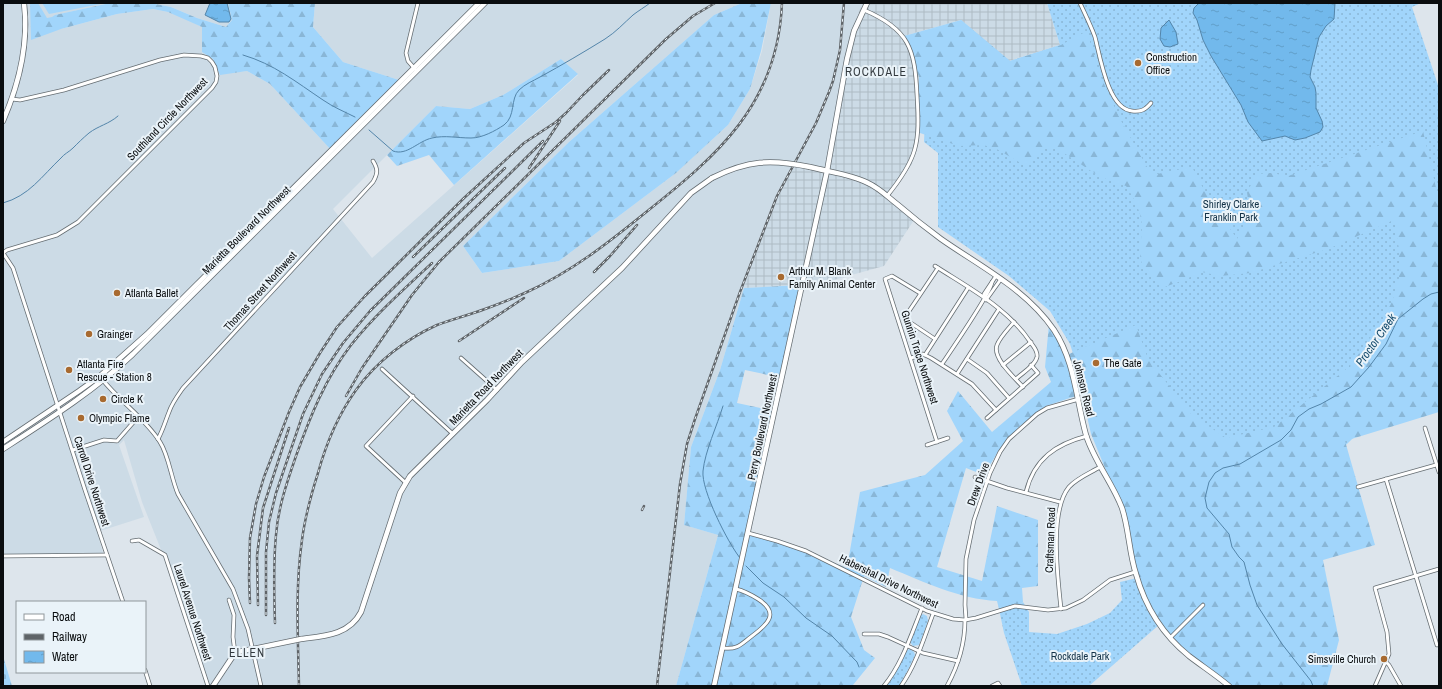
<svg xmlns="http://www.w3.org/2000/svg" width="1442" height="689" viewBox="0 0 1442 689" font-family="'Archivo Narrow',sans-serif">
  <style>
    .built { fill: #ccdbe6; fill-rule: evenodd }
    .industrial { fill: url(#industrial-grid) }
    .grass { fill: url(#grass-dots) }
    .forest { fill: url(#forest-firs) }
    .cemetery { fill: url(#cemetery-stones) }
    .garden { fill: #a1d5fb }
    .water { fill: url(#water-ripples); stroke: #5385aa }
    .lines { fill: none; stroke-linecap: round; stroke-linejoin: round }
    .stream { stroke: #5385aa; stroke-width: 1 }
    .street-casing { stroke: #656d72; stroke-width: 4.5 }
    .secondary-casing { stroke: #656d72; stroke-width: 6 }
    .street { stroke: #fff; stroke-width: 3 }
    .secondary { stroke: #fff; stroke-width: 4.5 }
    .rail-casing { stroke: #5f6468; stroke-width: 2.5 }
    .rail { stroke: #eaf3f9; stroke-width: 1; stroke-dasharray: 3; stroke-linecap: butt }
    .secondary-bridge-casing { stroke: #656d72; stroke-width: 6; stroke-linecap: butt }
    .secondary-bridge { stroke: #fff; stroke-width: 4.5 }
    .poi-dot { fill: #a86a30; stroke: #eaf3f9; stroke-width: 1.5 }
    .labels { text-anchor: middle; stroke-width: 4; stroke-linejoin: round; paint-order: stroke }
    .poi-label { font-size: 11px; fill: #0a0d0f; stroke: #eaf3f9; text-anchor: start }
    .street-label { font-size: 11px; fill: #0a0d0f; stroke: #eaf3f9 }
    .park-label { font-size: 11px; fill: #133247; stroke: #eaf3f9 }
    .neighbourhood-label { font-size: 12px; letter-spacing: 1px; fill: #32393e; stroke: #eaf3f9 }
    .water-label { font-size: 12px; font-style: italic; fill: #174d6f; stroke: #eaf3f9 }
  </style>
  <defs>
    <pattern id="industrial-grid" width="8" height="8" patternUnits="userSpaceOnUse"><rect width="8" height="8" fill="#ccdbe6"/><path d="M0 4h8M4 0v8" fill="none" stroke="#aebbc4"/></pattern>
    <pattern id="grass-dots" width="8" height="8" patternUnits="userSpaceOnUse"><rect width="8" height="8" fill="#a1d5fb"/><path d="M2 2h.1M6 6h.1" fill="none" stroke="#89b6d6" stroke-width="1.8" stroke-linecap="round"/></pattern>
    <pattern id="forest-firs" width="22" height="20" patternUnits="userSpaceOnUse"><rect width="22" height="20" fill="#a1d5fb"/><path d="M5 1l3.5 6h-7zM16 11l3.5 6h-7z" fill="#89b6d6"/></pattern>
    <pattern id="cemetery-stones" width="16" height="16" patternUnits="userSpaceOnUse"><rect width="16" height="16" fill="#a1d5fb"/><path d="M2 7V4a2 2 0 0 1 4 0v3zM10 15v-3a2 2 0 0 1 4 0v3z" fill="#89b6d6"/></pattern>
    <pattern id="water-ripples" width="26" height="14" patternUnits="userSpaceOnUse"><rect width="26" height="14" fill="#72b9ec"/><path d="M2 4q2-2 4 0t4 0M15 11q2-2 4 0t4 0" fill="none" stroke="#619ec9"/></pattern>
  </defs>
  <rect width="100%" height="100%" fill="#dde5ec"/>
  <g class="built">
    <path d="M 3,3 L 110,3 L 56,15 L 61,29 L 117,14 L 153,9 L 168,12 L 185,18 L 202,27 L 202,52 L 213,59 L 220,74 L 247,71 L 270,84 L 332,151 L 349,129 L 399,80 L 343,62 L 313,27 L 315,3 L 742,3 L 714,15 L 569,142 L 463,246 L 482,273 L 559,261 L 676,173 L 728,125 L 750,89 L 762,51 L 771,3 L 863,3 L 859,11 L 824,172 L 761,254 L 744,288 L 720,370 L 691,447 L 684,525 L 718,535 L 676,686 L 205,686 L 189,620 L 142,502 L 124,440 L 119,445 L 144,517 L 97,532 L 103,553 L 3,558 ZM 561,59 L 578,75 L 372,258 L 333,209 L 436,106 L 470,109 L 503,95 Z"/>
    <path d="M 151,3 L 228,3 L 232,20 L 226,27 L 197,18 L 171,7 Z"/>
  </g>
  <path class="industrial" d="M 863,3 L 1047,3 L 1060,45 L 1009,61 L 961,20 L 904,36 L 919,77 L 917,136 L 912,164 L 886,198 L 914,220 L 884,266 L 830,281 L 803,285 L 744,288 L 771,213 L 793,165 L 824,172 L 859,11 Z"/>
  <g class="grass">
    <path d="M 1047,3 L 1421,3 L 1412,7 L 1439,88 L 1439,409 L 1409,383 L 1165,623 L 1086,395 L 1070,344 L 1050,311 L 1009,276 L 938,227 L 938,153 L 924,142 L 926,94 L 961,20 L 1010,61 L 1060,45 Z"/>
    <path d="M 1137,578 L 1160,624 L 1089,686 L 1022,686 L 1004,633 L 999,609 L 1018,606 L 1023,602 L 1029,612 L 1029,632 L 1057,634 L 1087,624 L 1110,613 L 1122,600 L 1120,582 Z"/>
    <path d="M 923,614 L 927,616 L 928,621 L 919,645 L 913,646 L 910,642 L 920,616 Z"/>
    <path d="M 910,649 L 914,652 L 915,655 L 909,668 L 899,686 L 887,686 L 895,673 L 907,650 Z"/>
  </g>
  <g class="forest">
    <path d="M 30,3 L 38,3 L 47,18 L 52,17 L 55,15 L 110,3 L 151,3 L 171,7 L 197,18 L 226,27 L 232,20 L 228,3 L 315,3 L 313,27 L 343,62 L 399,80 L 349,129 L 332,151 L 270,84 L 247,71 L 220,75 L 213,59 L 202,52 L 202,27 L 168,12 L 153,9 L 117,14 L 61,29 L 31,40 Z"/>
    <path d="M 742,3 L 771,3 L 761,51 L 750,89 L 728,125 L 676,173 L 559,261 L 482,273 L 463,246 L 569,142 L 714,15 Z"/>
    <path d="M 961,20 L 1010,61 L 1061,45 L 1087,31 L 1099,73 L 1120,119 L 1147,167 L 1157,174 L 1192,167 L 1204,190 L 1237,239 L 1250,216 L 1247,192 L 1257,174 L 1271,173 L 1288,176 L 1423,131 L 1439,201 L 1439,412 L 1345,441 L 1375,545 L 1323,560 L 1339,640 L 1327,686 L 1229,686 L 1168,636 L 1141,592 L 1129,535 L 1110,480 L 1091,434 L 1082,394 L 1046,406 L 1020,426 L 999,450 L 984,475 L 966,468 L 937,567 L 982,581 L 997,506 L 1038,520 L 1038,586 L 1022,588 L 1023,602 L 1018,606 L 999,609 L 997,601 C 959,599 924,582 890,568 L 886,587 L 864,576 L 851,617 L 864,650 L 875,658 L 853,685 L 854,686 L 676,686 L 718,535 L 684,525 L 691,447 L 720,370 L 744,288 L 803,285 L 782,378 L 745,370 L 737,403 L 774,411 L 749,535 L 784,543 L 847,568 L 860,492 L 925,475 L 963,441 L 947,411 L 958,391 L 992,432 L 1051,382 L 1045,367 L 1049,324 L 1065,351 L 1069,354 L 1136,325 L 1148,359 L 1192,415 L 1226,438 L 1274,427 L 1350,366 L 1380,324 L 1392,302 L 1399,278 L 1399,249 L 1394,220 L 1328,249 L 1250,273 L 1220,276 L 1202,272 L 1181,281 L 1162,288 C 1156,281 1147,274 1143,266 C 1137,253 1142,241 1142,226 C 1141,211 1134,198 1126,186 L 1108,180 L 1091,171 L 1058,149 L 1045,148 L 1027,164 L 1019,162 L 995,148 L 983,145 L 959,146 L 917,132 L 919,77 L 904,36 Z"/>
    <path d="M 561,59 L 578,74 L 454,185 L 429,155 L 397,166 L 387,155 L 436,106 L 470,109 L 503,95 Z"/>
  </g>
  <path class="cemetery" d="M 3,656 L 12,686 L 3,686 Z"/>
  <path class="garden" d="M 42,3 L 106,3 L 49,14 Z"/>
  <g class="water">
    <path d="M 210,3 L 227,3 L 231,19 L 229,22 L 219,22 L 205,15 Z"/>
    <path d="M 1199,3 L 1335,3 L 1334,19 L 1326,26 L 1319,37 L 1311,70 L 1310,77 L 1315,87 L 1316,93 L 1316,108 L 1322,121 L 1323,127 L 1320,132 L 1305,138 L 1295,140 L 1285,136 L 1262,141 L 1248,122 L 1241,105 L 1211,56 L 1203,40 L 1197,20 L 1193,13 L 1194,8 Z"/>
    <path d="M 1169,20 L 1176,32 L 1178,44 L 1170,47 L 1164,46 L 1160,39 L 1161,28 Z"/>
  </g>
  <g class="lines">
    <g class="stream">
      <path d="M 243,55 C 274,64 296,82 323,100 C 333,107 345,112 355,117"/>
      <path d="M 369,130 L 393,151 C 407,156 418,141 432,138 C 445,135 457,138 471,138 C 482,138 495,131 504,125 C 516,116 510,99 519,90 C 525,84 533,81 540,77 C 562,65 584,52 605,39 C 616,32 624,23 633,15 C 638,11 645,7 650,3"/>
      <path d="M 3,203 C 29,196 42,176 61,158 C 64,154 69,152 73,148 C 78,143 83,138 89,133 C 98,126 109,124 118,116"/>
      <path d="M 723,406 C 717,426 705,451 703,471 C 701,490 728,543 740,558"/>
      <path d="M 746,566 L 763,583 L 784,597 L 806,618 L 832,636 L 857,662 L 859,667"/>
      <path d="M 1313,686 L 1311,681 L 1282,644 L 1257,605 L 1250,585 L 1244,562 L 1239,557 L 1232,547 L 1229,534 L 1207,508 L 1205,498 L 1209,482 L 1215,473 L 1223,468 L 1240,464 L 1281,440 L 1291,430 L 1298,417 L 1309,409 L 1321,404 L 1351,387 L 1369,367 L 1386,344 L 1398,319 L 1423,299 L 1431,294 L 1439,292"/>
    </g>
    <g class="street-casing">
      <g id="street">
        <path d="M 1080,3 C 1085,14 1091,26 1095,37 C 1100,56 1108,109 1132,111 C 1141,112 1145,110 1151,103"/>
        <path d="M 864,10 C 909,29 915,49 917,95 C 920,143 918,158 887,196"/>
        <path d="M 415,69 L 408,61 L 406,53 L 418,3"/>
        <path d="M 3,253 L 7,250 L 57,235 L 78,222 L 212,88 L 216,82 L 217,76 L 215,67 L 212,62 L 208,58 L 201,56 L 184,55 L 160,60 L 64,90 L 20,100 L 12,99"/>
        <path d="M 3,253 L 13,268 L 85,490 L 123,602"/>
        <path d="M 935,266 C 969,288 1008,308 1031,343 C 1034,347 1038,351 1037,357 C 1035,366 1022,373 1016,379"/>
        <path d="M 920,293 L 892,276 L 885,279 L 937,442"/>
        <path d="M 984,297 L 984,294 L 996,276"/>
        <path d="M 986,300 L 1001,279"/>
        <path d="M 1014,322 C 1009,328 1000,337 997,345 C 992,358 1015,378 1023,387"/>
        <path d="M 935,339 L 908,321 L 905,317 L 938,268"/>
        <path d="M 925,355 L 968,288"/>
        <path d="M 461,358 L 497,390"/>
        <path d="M 911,358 L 923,354 L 931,358 L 972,384 L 996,410"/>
        <path d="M 967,359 L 987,373 L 1009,398"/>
        <path d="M 942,364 C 950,352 992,291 992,282"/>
        <path d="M 1003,365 L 1031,342"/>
        <path d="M 382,369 L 453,434"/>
        <path d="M 957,374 L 999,309"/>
        <path d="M 102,379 C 119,401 145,418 160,442 C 169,456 171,478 178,494 L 233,589 L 248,629 L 261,686"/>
        <path d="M 987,418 L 1038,373 L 1031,365"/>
        <path d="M 1425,428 L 1439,472"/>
        <path d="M 158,439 C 163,430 165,422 169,412 C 172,403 178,395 183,388 L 373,182 C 378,173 378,169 373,161"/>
        <path d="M 927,445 L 948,438"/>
        <path d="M 73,450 L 104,440 L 117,441 L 138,417"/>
        <path d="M 975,477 L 1007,488 L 1060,502"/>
        <path d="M 1386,479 L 1437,645"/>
        <path d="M 406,483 L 366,446 L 413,396"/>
        <path d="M 1358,487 L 1436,465"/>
        <path d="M 1026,492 C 1034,459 1056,444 1087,436"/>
        <path d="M 748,533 L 777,541 L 806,551 L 927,611 L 953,619 L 965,620 L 976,618 L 1015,606 L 1048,610 L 1066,608 L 1083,600 L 1110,580 L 1135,572"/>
        <path d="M 132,541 L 139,540 L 165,555 L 208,686"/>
        <path d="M 3,556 L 107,555"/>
        <path d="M 229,600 L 234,615 L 233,637 L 235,653"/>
        <path d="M 1061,609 C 1058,579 1049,511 1069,487 C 1077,478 1090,473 1100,467"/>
        <path d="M 966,619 L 965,605 L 966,559 L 974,520 L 990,473 L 1000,452 L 1009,439 L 1037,414 L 1047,408 L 1079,399"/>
        <path d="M 864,634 L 879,634 L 888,637 L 923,653 L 958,661"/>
        <path d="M 1170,638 L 1203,605"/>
        <path d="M 723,648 C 738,650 741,644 752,636 C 768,624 780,613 758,599 C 750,594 744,591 736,589"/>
        <path d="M 1385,661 L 1389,665 L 1401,686"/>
        <path d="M 145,670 L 150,686"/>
        <path d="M 884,686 C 902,664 911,635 922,608"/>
        <path d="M 901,686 C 916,665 924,638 933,614"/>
        <path d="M 947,686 C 958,666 965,643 965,620"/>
        <path d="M 992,686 L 998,683 L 1000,686"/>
        <path d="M 1375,686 L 1389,654 L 1387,632 L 1375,588 L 1439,569"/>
      </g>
    </g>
    <g class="secondary-casing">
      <g id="secondary">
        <path d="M 3,121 C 19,84 29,44 24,3"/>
        <path d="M 810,167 C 829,172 851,174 868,183 C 879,188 888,197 897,204 C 911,216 926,228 941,239 C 981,267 1026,289 1054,330 C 1075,362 1076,399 1086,435 C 1094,461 1112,482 1122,508 C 1129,529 1129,553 1136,574 C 1145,606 1163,635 1189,656 C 1202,666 1216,675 1229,686"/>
        <path d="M 3,442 L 79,391 L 100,376 L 147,334 L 479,3"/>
        <path d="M 3,449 C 48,420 94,391 133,354 L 485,3"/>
        <path d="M 301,639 C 325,636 349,635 361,612 L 400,493 L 410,476 L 487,400 L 522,362 L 622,268 L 691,193 L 712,178"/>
        <path d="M 213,686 L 235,653 L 238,652"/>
        <path d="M 714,686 L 827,171 L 847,59 L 854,31 L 867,3"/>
      </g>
    </g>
    <use href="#street" class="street"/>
    <use href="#secondary" class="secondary"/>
    <g class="rail-casing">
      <g id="rail">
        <path d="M 529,168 L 560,121"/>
        <path d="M 413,257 L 505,168"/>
        <path d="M 594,272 L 610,256 L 637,225"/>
        <path d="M 459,341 L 524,298"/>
        <path d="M 346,396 L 362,368 L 412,295 L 439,262 L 666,39 L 693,16 L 715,3"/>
        <path d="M 642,510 L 644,506"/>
        <path d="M 250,603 L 249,578 L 250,538 L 256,504 L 264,477 L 289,412 L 300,387 L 320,353 L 337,327 L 365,296 L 464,198 L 524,143 L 556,122 L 566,113 L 583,95 L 609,70"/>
        <path d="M 258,605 L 257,556 L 263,508 L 289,428"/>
        <path d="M 266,615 L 266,552 L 269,522 L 276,493 L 303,414 L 322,374 L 343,343 L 370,311 L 543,141"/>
        <path d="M 275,623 C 274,594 273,565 276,535 C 278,508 287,482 296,456 C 310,417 325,379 351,345 C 375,315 404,289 432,263"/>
        <path d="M 299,686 C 298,638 295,588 302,540 C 305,517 311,495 318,473 C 326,444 338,415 356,390 C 376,362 406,339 437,325 C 453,319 469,315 485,309 C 499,304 514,298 527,292 C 571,272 608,243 645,213 C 718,155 778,104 782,3"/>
        <path d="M 657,686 L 680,484 L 687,444 L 695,419 L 740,292 L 777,196 L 816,123 L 829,92 L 833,81 L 840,50 L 844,3"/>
      </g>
    </g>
    <use href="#rail" class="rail"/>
    <g class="secondary-bridge-casing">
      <g id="secondary-bridge">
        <path d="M 712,178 C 748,160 771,159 810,167"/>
        <path d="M 238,652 L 301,639"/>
      </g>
    </g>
    <use href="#secondary-bridge" class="secondary-bridge"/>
  </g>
  <g class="poi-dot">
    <circle cx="1138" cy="63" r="4"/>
    <circle cx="781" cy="277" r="4"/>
    <circle cx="117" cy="293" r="4"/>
    <circle cx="89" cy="334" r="4"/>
    <circle cx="1096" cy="363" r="4"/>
    <circle cx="69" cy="370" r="4"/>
    <circle cx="103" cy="399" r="4"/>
    <circle cx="81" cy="418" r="4"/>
    <circle cx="1384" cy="659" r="4"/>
  </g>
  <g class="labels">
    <g class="poi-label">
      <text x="1146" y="61">Construction<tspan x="1146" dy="13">Office</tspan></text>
      <text x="789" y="275">Arthur M. Blank<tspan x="789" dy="13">Family Animal Center</tspan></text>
      <text x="125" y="297">Atlanta Ballet</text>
      <text x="97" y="338">Grainger</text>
      <text x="1104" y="367">The Gate</text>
      <text x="77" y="368">Atlanta Fire<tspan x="77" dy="13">Rescue - Station 8</tspan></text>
      <text x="111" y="403">Circle K</text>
      <text x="89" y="422">Olympic Flame</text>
      <text x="1376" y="663" text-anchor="end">Simsville Church</text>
    </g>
    <g class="street-label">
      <text transform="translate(167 119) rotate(-46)" y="4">Southland Circle Northwest</text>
      <text transform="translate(246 230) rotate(-45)" y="4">Marietta Boulevard Northwest</text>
      <text transform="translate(260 291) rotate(-48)" y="4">Thomas Street Northwest</text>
      <text transform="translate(920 357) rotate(72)" y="4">Gunnin Trace Northwest</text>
      <text transform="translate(486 387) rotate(-46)" y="4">Marietta Road Northwest</text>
      <text transform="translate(1084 388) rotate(76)" y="4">Johnson Road</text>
      <text transform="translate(762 427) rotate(-78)" y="4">Perry Boulevard Northwest</text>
      <text transform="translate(92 481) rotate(72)" y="4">Carroll Drive Northwest</text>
      <text transform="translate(978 484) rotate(-70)" y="4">Drew Drive</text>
      <text transform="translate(1050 540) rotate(-88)" y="4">Craftsman Road</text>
      <text transform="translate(889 581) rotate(26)" y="4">Habershal Drive Northwest</text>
      <text transform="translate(193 612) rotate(72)" y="4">Laurel Avenue Northwest</text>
    </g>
    <g class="park-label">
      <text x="1231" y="208">Shirley Clarke<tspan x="1231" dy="13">Franklin Park</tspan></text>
      <text x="1080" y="660">Rockdale Park</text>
    </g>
    <g class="neighbourhood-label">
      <text x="876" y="76">ROCKDALE</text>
      <text x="247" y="657">ELLEN</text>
    </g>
    <g class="water-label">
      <text transform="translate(1376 340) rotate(-55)" y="4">Proctor Creek</text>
    </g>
  </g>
  <rect width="1442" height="689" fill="none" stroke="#0a0d0f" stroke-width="8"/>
  <rect x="16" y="601" width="130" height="72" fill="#eaf3f9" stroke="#90979b"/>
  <rect x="24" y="614" width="20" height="6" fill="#ffffff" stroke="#90979b"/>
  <text x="52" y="621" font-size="12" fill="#0a0d0f">Road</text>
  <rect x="24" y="634" width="20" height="6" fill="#5f6468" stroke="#90979b"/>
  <text x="52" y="641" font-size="12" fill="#0a0d0f">Railway</text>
  <rect x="24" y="651" width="20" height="12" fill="url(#water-ripples)" stroke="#90979b"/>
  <text x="52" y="661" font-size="12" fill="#0a0d0f">Water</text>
</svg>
